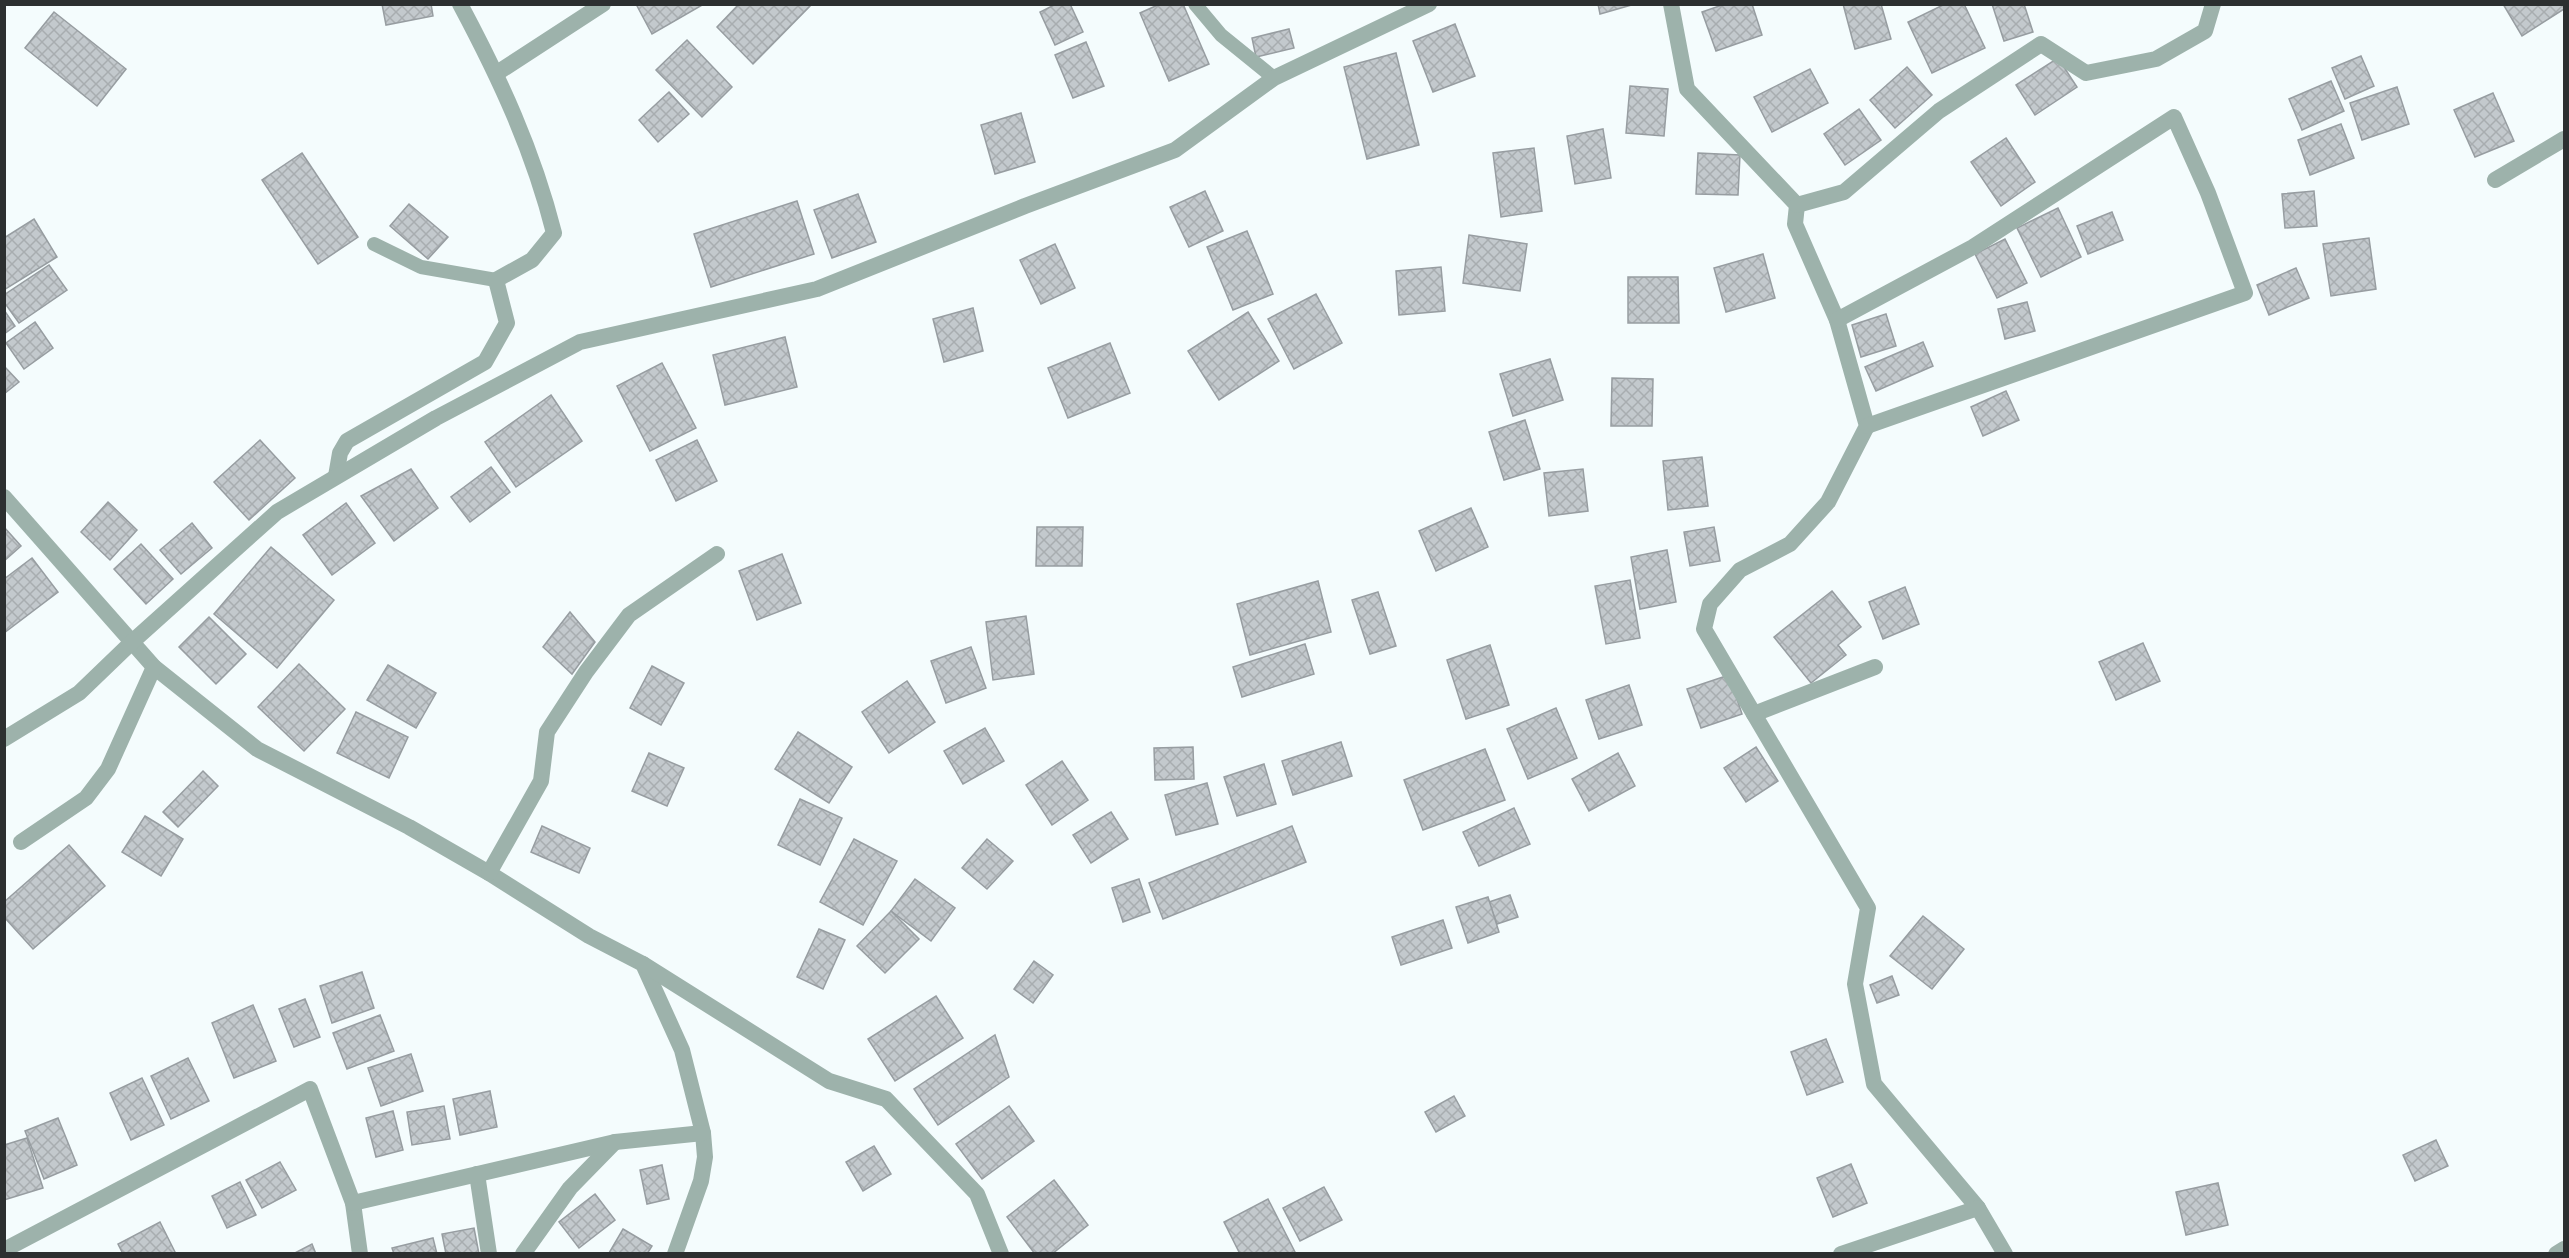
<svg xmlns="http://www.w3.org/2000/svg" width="2569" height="1258" viewBox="0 0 2569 1258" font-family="'Varela Round',sans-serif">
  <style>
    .building { fill: url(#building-cross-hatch); stroke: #979da1; stroke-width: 1.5 }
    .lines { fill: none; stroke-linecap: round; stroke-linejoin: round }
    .service { stroke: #9db2ab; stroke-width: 14 }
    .minor { stroke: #9db2ab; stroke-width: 16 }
  </style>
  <defs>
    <pattern id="building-cross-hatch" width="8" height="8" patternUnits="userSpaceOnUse" patternTransform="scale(1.5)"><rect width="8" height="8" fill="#c3c9cd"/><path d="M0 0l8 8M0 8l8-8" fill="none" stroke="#a8adb0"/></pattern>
  </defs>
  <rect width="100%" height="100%" fill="#f4fcfd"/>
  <g class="building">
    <path d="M 382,4 L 431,4 L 433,16 L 386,25 Z"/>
    <path d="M 636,4 L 704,4 L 652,34 Z"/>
    <path d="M 739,4 L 809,4 L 810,6 L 753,64 L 717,27 Z"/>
    <path d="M 1056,4 L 1070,4 L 1083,32 L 1055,45 L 1040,12 Z"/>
    <path d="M 1160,4 L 1183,4 L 1209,64 L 1169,81 L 1140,13 Z"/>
    <path d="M 1598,4 L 1635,4 L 1600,14 Z"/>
    <path d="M 1725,4 L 1752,4 L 1762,35 L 1716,51 L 1702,12 Z"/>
    <path d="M 1843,4 L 1881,4 L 1891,39 L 1855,49 Z"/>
    <path d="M 1945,4 L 1964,4 L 1985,48 L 1932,73 L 1908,22 Z"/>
    <path d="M 1992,4 L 2024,4 L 2033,32 L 2004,41 Z"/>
    <path d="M 2503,4 L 2564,4 L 2564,9 L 2522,36 Z"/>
    <path d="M 54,12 L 126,69 L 97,106 L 25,48 Z"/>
    <path d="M 1455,24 L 1475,76 L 1433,92 L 1413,41 Z"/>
    <path d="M 1289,29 L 1294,48 L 1256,57 L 1252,38 Z"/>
    <path d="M 687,40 L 732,87 L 702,117 L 656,70 Z"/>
    <path d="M 1086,42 L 1104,86 L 1073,98 L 1055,55 Z"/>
    <path d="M 1396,53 L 1419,145 L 1367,159 L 1344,67 Z"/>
    <path d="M 2361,56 L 2374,86 L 2345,99 L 2332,68 Z"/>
    <path d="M 2058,58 L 2077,87 L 2035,115 L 2016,85 Z"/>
    <path d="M 1907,67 L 1932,95 L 1895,128 L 1870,100 Z"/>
    <path d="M 1810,69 L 1828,103 L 1772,132 L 1754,97 Z"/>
    <path d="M 2331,81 L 2344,111 L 2302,130 L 2289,99 Z"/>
    <path d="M 1630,86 L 1668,89 L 1664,136 L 1626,133 Z"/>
    <path d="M 2397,87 L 2409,124 L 2362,140 L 2350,103 Z"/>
    <path d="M 669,92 L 689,114 L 658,142 L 639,120 Z"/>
    <path d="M 2493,93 L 2514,141 L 2475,157 L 2454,110 Z"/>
    <path d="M 1859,109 L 1881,140 L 1845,165 L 1824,134 Z"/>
    <path d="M 1021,113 L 1035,162 L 995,174 L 981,125 Z"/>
    <path d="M 2341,124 L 2354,158 L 2310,175 L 2298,140 Z"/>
    <path d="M 1603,129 L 1611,178 L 1575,184 L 1567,136 Z"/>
    <path d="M 2006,138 L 2035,182 L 2001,206 L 1971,162 Z"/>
    <path d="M 1534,148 L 1542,211 L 1501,217 L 1493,153 Z"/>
    <path d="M 302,153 L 358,237 L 318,264 L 262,180 Z"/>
    <path d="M 1698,153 L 1740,155 L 1738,195 L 1696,194 Z"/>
    <path d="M 1205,191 L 1223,231 L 1189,247 L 1170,207 Z"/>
    <path d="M 2314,191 L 2317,226 L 2285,228 L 2282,194 Z"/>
    <path d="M 858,194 L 876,242 L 832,258 L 814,210 Z"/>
    <path d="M 797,201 L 814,254 L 711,287 L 694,234 Z"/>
    <path d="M 409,204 L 448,237 L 428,259 L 390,226 Z"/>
    <path d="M 2058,208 L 2081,257 L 2041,277 L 2017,228 Z"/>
    <path d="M 2112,212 L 2123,240 L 2088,254 L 2077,226 Z"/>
    <path d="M 34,219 L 57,257 L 4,290 L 4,238 Z"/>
    <path d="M 1247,231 L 1273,294 L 1233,310 L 1207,247 Z"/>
    <path d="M 1469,235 L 1527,244 L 1520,291 L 1463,283 Z"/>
    <path d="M 2369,238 L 2376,289 L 2331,296 L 2323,244 Z"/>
    <path d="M 2005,239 L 2027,283 L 1997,298 L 1975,254 Z"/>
    <path d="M 1055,244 L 1075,288 L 1041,304 L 1020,260 Z"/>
    <path d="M 1763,254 L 1775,298 L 1726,312 L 1714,268 Z"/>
    <path d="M 49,265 L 67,290 L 19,323 L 4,302 L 4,295 Z"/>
    <path d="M 1441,267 L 1445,311 L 1399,315 L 1396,271 Z"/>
    <path d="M 2296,268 L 2309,298 L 2269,315 L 2257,285 Z"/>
    <path d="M 1628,277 L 1678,277 L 1679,323 L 1628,323 Z"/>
    <path d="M 1316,294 L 1342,343 L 1294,369 L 1268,319 Z"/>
    <path d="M 2027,302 L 2035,331 L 2005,339 L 1998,309 Z"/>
    <path d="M 973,308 L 983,351 L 944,362 L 933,319 Z"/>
    <path d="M 4,310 L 15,326 L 4,334 Z"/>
    <path d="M 1248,312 L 1279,361 L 1219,400 L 1188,351 Z"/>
    <path d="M 1886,314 L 1896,346 L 1861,357 L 1852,325 Z"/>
    <path d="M 35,322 L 53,348 L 24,369 L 6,343 Z"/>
    <path d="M 785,337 L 797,387 L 725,405 L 713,355 Z"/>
    <path d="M 1923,342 L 1933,366 L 1876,391 L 1865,367 Z"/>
    <path d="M 1110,343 L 1130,393 L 1068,418 L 1048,368 Z"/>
    <path d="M 1550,359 L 1563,400 L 1513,416 L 1500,374 Z"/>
    <path d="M 662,363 L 696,428 L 650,451 L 617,386 Z"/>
    <path d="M 4,366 L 19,382 L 4,394 Z"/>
    <path d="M 1612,378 L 1653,379 L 1652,426 L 1611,426 Z"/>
    <path d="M 2006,391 L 2019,420 L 1983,436 L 1971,407 Z"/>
    <path d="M 551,395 L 582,441 L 516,487 L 485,442 Z"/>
    <path d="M 1525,420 L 1540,469 L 1504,480 L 1489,432 Z"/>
    <path d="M 260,440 L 295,478 L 249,520 L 214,482 Z"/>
    <path d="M 697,440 L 717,481 L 676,501 L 656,460 Z"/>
    <path d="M 1702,457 L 1708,506 L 1668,510 L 1663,461 Z"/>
    <path d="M 491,467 L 510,492 L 470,522 L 451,497 Z"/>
    <path d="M 411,469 L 438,508 L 394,541 L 361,496 Z"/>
    <path d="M 1583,469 L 1588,511 L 1549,516 L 1544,473 Z"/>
    <path d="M 108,502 L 137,530 L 110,560 L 81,532 Z"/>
    <path d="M 346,503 L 375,543 L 332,575 L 303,535 Z"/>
    <path d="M 1471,508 L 1488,547 L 1436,571 L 1419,531 Z"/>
    <path d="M 192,523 L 212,548 L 181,574 L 160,550 Z"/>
    <path d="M 4,527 L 21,546 L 4,561 Z"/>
    <path d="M 1037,527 L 1083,527 L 1082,566 L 1036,566 Z"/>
    <path d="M 1714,527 L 1720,561 L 1690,566 L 1684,532 Z"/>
    <path d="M 141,544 L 173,579 L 146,604 L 114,569 Z"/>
    <path d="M 271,547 L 334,600 L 277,668 L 214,614 Z"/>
    <path d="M 1667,550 L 1676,602 L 1640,609 L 1631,557 Z"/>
    <path d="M 782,554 L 801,603 L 757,620 L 739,571 Z"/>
    <path d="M 32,558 L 58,592 L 4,633 L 4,579 Z"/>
    <path d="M 1630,580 L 1640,638 L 1606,644 L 1595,586 Z"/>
    <path d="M 1318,581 L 1331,632 L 1250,655 L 1237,604 Z"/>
    <path d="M 1905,587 L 1919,624 L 1883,639 L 1869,602 Z"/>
    <path d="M 1832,591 L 1861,627 L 1838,645 L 1846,655 L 1811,683 L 1774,637 Z"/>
    <path d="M 1378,592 L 1396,646 L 1370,654 L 1352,600 Z"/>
    <path d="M 570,612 L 595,642 L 572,674 L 543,647 Z"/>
    <path d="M 1026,616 L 1034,674 L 993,680 L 986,622 Z"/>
    <path d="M 209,617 L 246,654 L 216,684 L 179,647 Z"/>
    <path d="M 2143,643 L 2160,681 L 2116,700 L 2099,662 Z"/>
    <path d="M 1305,644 L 1314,674 L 1242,697 L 1233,667 Z"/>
    <path d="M 1490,645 L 1509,705 L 1466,719 L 1447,660 Z"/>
    <path d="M 971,647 L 986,688 L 946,703 L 931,661 Z"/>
    <path d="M 299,664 L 345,709 L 304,751 L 258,707 Z"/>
    <path d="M 388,665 L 436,693 L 416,728 L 367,700 Z"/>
    <path d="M 652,666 L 684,683 L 661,725 L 630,708 Z"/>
    <path d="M 1729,675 L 1742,714 L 1701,728 L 1687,689 Z"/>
    <path d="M 907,681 L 935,722 L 889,753 L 862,712 Z"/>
    <path d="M 1629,685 L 1642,725 L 1599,739 L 1586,700 Z"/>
    <path d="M 1556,708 L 1577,758 L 1528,779 L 1507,729 Z"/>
    <path d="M 356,712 L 408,737 L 389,778 L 337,753 Z"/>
    <path d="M 985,728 L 1004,761 L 963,784 L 944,751 Z"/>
    <path d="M 798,732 L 852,767 L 829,803 L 775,769 Z"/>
    <path d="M 1341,742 L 1352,776 L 1293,795 L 1282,761 Z"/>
    <path d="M 1193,747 L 1194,779 L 1155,780 L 1154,748 Z"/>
    <path d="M 1756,747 L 1778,781 L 1746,802 L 1724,768 Z"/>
    <path d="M 1485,749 L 1505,800 L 1423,830 L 1404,780 Z"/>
    <path d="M 649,753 L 684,768 L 667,806 L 632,791 Z"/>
    <path d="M 1618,753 L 1635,786 L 1589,811 L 1572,779 Z"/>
    <path d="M 1062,761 L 1088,800 L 1052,825 L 1026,785 Z"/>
    <path d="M 1264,764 L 1276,804 L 1237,816 L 1224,777 Z"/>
    <path d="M 203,771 L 218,786 L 178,827 L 163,812 Z"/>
    <path d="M 1207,783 L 1218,824 L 1176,835 L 1165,795 Z"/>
    <path d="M 800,799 L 842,818 L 820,865 L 778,845 Z"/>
    <path d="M 1514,808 L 1530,844 L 1479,866 L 1463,832 Z"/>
    <path d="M 1111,812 L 1128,839 L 1091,863 L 1073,835 Z"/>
    <path d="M 145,816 L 183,839 L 161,876 L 122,852 Z"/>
    <path d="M 542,826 L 590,848 L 579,873 L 531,852 Z"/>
    <path d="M 1292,826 L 1306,862 L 1163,919 L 1149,883 Z"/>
    <path d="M 854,839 L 897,861 L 863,925 L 820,902 Z"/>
    <path d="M 987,839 L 1013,861 L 987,889 L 962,868 Z"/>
    <path d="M 69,845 L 105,886 L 33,949 L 4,917 L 4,902 Z"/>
    <path d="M 915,879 L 955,908 L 931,941 L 891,911 Z"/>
    <path d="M 1139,879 L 1150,912 L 1123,922 L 1112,888 Z"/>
    <path d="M 1510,895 L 1518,917 L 1497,924 L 1489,902 Z"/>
    <path d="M 1488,897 L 1499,932 L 1468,943 L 1456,907 Z"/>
    <path d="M 891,911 L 919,939 L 885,973 L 857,946 Z"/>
    <path d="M 1923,916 L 1964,949 L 1932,989 L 1890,956 Z"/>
    <path d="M 1443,920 L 1452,948 L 1401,965 L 1392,937 Z"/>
    <path d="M 819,929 L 845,940 L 823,989 L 797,977 Z"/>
    <path d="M 1034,961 L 1053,975 L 1033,1003 L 1014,989 Z"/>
    <path d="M 362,972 L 374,1008 L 332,1023 L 320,986 Z"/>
    <path d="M 1892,976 L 1899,995 L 1877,1003 L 1870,985 Z"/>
    <path d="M 936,996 L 963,1038 L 895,1081 L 868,1039 Z"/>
    <path d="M 305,999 L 320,1037 L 294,1047 L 279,1009 Z"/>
    <path d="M 253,1005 L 276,1061 L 234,1078 L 212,1023 Z"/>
    <path d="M 380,1015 L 394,1051 L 347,1069 L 333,1033 Z"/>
    <path d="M 995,1035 L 1009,1077 L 938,1125 L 914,1089 Z"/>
    <path d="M 1826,1039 L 1843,1082 L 1807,1095 L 1791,1052 Z"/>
    <path d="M 411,1054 L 423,1091 L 381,1106 L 368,1068 Z"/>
    <path d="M 188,1058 L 209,1101 L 171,1119 L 151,1076 Z"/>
    <path d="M 142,1078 L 164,1125 L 131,1140 L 110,1093 Z"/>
    <path d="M 490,1091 L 497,1127 L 460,1135 L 453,1099 Z"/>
    <path d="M 1454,1096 L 1465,1116 L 1436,1132 L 1425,1112 Z"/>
    <path d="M 444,1106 L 450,1139 L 412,1145 L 407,1112 Z"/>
    <path d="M 1009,1106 L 1034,1141 L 982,1179 L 956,1144 Z"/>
    <path d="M 393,1111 L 403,1150 L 376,1157 L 366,1118 Z"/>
    <path d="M 58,1118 L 77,1165 L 44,1179 L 25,1131 Z"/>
    <path d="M 27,1138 L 43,1188 L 4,1200 L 4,1145 Z"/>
    <path d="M 2436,1140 L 2448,1166 L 2415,1181 L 2403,1155 Z"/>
    <path d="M 874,1146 L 891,1174 L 863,1191 L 846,1162 Z"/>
    <path d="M 280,1162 L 296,1190 L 262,1208 L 246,1180 Z"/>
    <path d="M 1851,1164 L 1867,1203 L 1833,1217 L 1817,1178 Z"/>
    <path d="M 662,1165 L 669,1199 L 647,1204 L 640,1170 Z"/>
    <path d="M 1054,1180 L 1088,1225 L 1052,1254 L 1035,1254 L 1007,1217 Z"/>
    <path d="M 240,1182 L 256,1215 L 227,1228 L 212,1196 Z"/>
    <path d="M 2218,1183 L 2228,1225 L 2186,1235 L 2176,1192 Z"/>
    <path d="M 1324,1187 L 1342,1220 L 1300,1241 L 1283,1208 Z"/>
    <path d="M 595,1194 L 615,1220 L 579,1248 L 559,1222 Z"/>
    <path d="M 1268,1199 L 1296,1254 L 1240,1254 L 1224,1222 Z"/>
    <path d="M 160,1222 L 176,1254 L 123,1254 L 118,1244 Z"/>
    <path d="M 474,1228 L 479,1254 L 446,1254 L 442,1234 Z"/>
    <path d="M 623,1229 L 652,1246 L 647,1254 L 609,1253 Z"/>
    <path d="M 433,1238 L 437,1254 L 394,1254 L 392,1248 Z"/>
    <path d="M 312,1244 L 316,1254 L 293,1254 Z"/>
  </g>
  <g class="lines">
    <g class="service">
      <path d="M 1195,4 L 1221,35 L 1274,78"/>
      <path d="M 374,244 L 421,267 L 496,280"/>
    </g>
    <g class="minor">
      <path d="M 1671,4 L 1687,89 L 1797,205 L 1795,224 L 1837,320 L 1867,426 L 1828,502 L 1790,544 L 1740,570 L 1710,604 L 1704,629 L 1868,908 L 1855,984 L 1874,1084 L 1978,1208 L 2005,1254"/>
      <path d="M 497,73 L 603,4"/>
      <path d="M 2495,180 L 2564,139"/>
      <path d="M 1797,205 L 1844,192 L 1939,111 L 2041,44 L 2086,73 L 2156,59 L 2205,31 L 2213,4"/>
      <path d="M 1837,320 L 1973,247 L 2174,117 L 2208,193 L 2245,293 L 1867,426"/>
      <path d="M 336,476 L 340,453 L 347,441 L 485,362 L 507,323 L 496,280 L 532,260 L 554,233 C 533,150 500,79 460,4"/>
      <path d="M 4,497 L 154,667 L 257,749 L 409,827 L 489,873 L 589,936 L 643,964 L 682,1050 L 703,1133 L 705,1157 L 701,1181 L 675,1254"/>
      <path d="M 1754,714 L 1875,667"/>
      <path d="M 4,739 L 79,693 L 132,642 L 277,512 L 436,418 L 580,342 L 817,289 L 1025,206 L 1175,150 L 1274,78 L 1429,4"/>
      <path d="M 21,842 L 86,798 L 108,769 L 154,667"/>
      <path d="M 489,873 L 541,781 L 547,732 L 586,672 L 629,615 L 717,554"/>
      <path d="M 643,964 L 829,1081 L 886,1099 L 977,1194 L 1001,1254"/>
      <path d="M 477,1174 L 489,1254"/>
      <path d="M 353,1203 L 360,1254"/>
      <path d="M 4,1250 L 310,1089 L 353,1203 L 615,1142 L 703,1133"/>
      <path d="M 523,1254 L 570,1188 L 615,1142"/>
      <path d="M 1841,1254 L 1978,1208"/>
      <path d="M 2556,1254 L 2564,1249"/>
    </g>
  </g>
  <rect width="2569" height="1258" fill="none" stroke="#2c2f30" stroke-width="12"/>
</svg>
